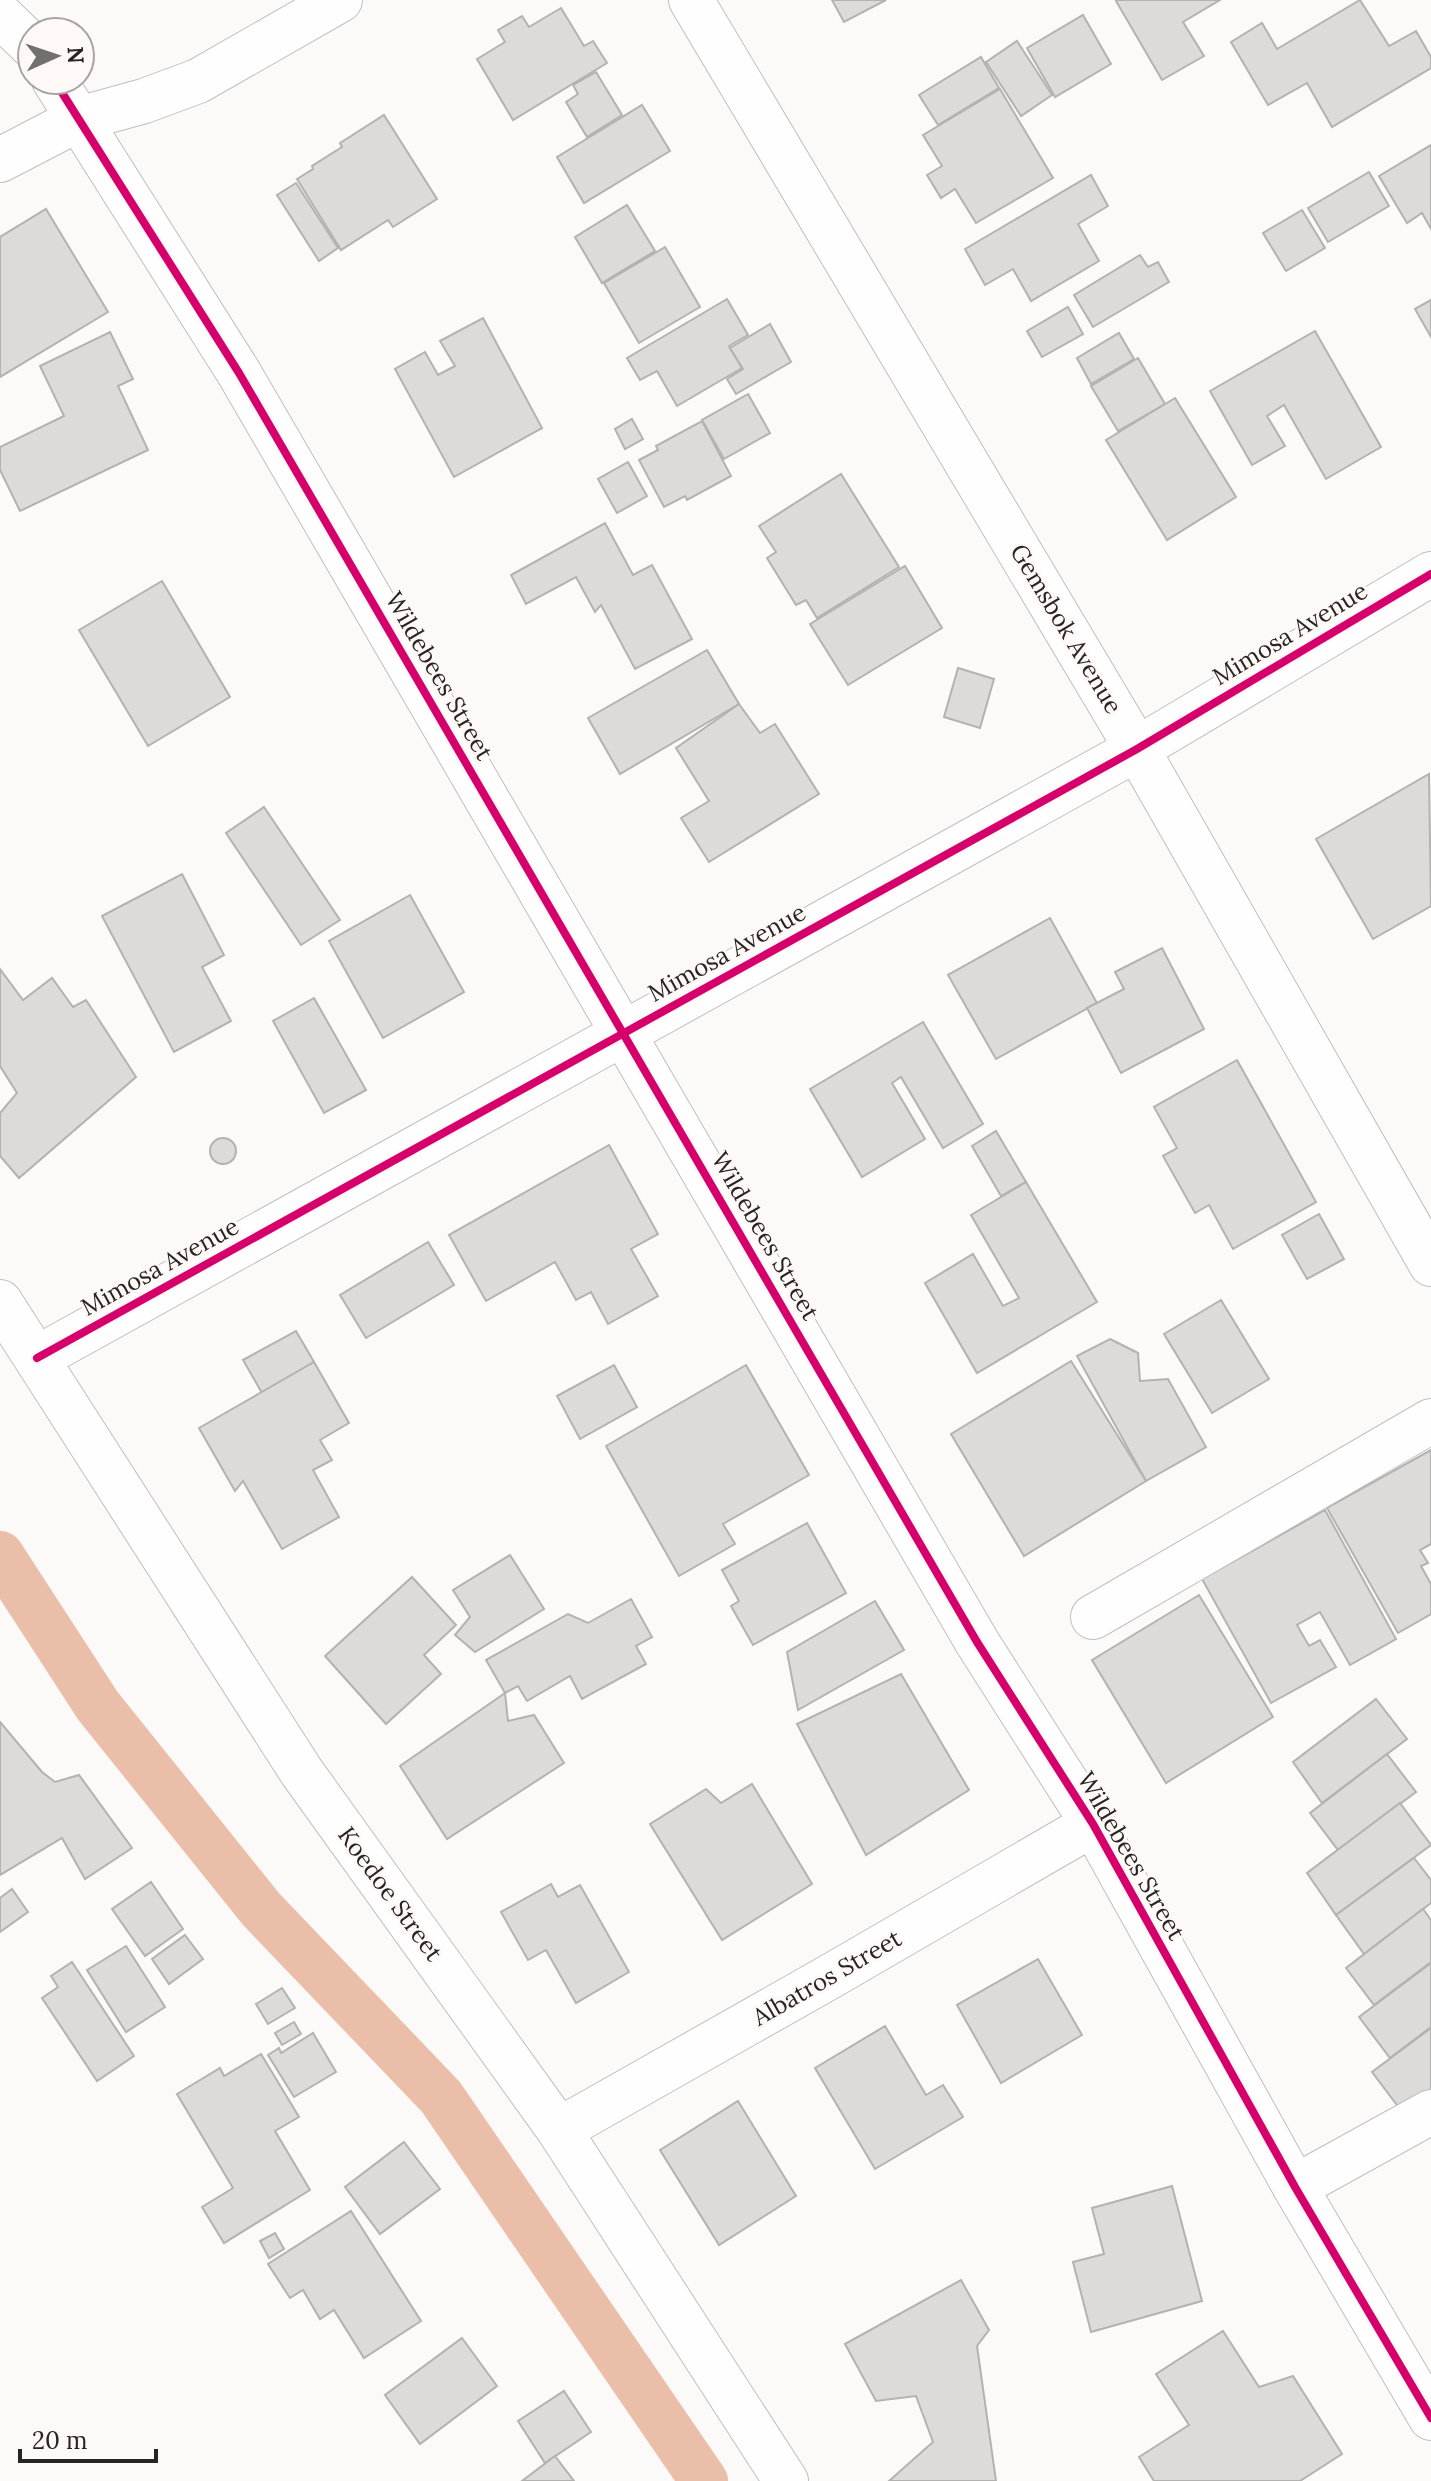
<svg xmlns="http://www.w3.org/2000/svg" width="1431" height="2481" viewBox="0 0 1431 2481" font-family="Lora,serif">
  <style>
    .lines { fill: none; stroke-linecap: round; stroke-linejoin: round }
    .canal { stroke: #eabea9; stroke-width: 48 }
    .building { fill: #dddbda; stroke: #b4b2b1; stroke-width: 2 }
    .minor-casing { stroke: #c1bfbe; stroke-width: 46 }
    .minor { stroke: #fffefe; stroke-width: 44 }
    .cycleway-casing { stroke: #fef9f6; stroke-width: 13 }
    .cycleway { stroke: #d6006c; stroke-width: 8 }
    .labels { text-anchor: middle; stroke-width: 6; stroke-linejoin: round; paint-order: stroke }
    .street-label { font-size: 24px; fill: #272524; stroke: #fef9f6 }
  </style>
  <rect width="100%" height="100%" fill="#fcfaf8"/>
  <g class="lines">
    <path class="canal" d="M 0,1555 L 98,1706 L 261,1909 L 441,2097 L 704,2481"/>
  </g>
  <g class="building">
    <path d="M 832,0 L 886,0 L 844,22 Z"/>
    <path d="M 1118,0 L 1220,0 L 1183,22 L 1204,56 L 1162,80 L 1116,1 Z"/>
    <path d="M 1360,0 L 1389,46 L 1416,31 L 1431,57 L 1431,68 L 1332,127 L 1307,83 L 1268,105 L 1231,42 L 1262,23 L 1277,49 Z"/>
    <path d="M 561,8 L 584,46 L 593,41 L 607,63 L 513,120 L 477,59 L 505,42 L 498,30 L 522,16 L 529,27 Z"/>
    <path d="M 1083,15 L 1111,64 L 1055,97 L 1027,48 Z"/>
    <path d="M 1017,41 L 1052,95 L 1021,116 L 986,62 Z"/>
    <path d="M 981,57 L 999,88 L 938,125 L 919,95 Z"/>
    <path d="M 596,72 L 622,115 L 587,137 L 566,102 L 578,94 L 573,85 Z"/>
    <path d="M 1000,89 L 1053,178 L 976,223 L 955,189 L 941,198 L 927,175 L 942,166 L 923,135 Z"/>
    <path d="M 642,105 L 670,151 L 584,203 L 557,157 Z"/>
    <path d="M 384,115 L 437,199 L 393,227 L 388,220 L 341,250 L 297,179 L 313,169 L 312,166 L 342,147 L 340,143 Z"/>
    <path d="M 1431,145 L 1431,229 L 1422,213 L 1407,223 L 1379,176 Z"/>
    <path d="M 1369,172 L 1389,206 L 1328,242 L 1308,208 Z"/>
    <path d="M 1091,175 L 1108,206 L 1078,224 L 1099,261 L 1031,301 L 1013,269 L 985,285 L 965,249 Z"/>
    <path d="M 296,183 L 338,248 L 319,261 L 277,195 Z"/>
    <path d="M 627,205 L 655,251 L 602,283 L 575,237 Z"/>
    <path d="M 46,209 L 108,312 L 0,377 L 0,237 Z"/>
    <path d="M 1302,210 L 1325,248 L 1286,271 L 1263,233 Z"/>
    <path d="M 665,247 L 700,307 L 639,343 L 604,283 Z"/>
    <path d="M 1140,255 L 1148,267 L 1158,262 L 1169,282 L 1093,327 L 1074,295 Z"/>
    <path d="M 727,299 L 748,335 L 729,346 L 742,368 L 677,406 L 657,371 L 640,380 L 627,358 Z"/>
    <path d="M 1431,300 L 1431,337 L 1415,309 Z"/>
    <path d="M 1068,307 L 1083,334 L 1042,357 L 1027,331 Z"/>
    <path d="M 483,318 L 542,428 L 454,477 L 395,369 L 425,352 L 438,375 L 455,366 L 440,341 Z"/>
    <path d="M 770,324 L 791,362 L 736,394 L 727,379 L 743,369 L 730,348 Z"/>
    <path d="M 1315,331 L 1381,447 L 1326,479 L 1284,405 L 1267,416 L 1285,446 L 1252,465 L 1210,391 Z"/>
    <path d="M 110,332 L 133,379 L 118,386 L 148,450 L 20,511 L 0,470 L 0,447 L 64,416 L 40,366 Z"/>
    <path d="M 1119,333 L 1134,359 L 1091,384 L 1077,358 Z"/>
    <path d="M 1138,358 L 1165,404 L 1118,431 L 1091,386 Z"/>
    <path d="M 748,394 L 770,433 L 724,459 L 702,420 Z"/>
    <path d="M 1175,398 L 1236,497 L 1167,540 L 1106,440 Z"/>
    <path d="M 632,419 L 643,439 L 625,449 L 615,429 Z"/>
    <path d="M 702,421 L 731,476 L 687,500 L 685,496 L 664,507 L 639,460 L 658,450 L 656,446 Z"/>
    <path d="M 628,462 L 647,496 L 617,513 L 598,479 Z"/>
    <path d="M 841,474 L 899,567 L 817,618 L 806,600 L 796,605 L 767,558 L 776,552 L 759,526 Z"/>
    <path d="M 605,523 L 633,575 L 652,565 L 692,639 L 635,669 L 601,605 L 595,612 L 576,577 L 526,604 L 511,575 Z"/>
    <path d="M 905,566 L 942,628 L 848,685 L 810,624 Z"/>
    <path d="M 162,581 L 230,697 L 148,746 L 79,630 Z"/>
    <path d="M 707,650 L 739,704 L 620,774 L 588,718 Z"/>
    <path d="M 958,668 L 994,679 L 980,728 L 944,717 Z"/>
    <path d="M 739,704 L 760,733 L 775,724 L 819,794 L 709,862 L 681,818 L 709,801 L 676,748 Z"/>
    <path d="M 1429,774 L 1431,906 L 1373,939 L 1316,839 Z"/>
    <path d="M 264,807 L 340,920 L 301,945 L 226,833 Z"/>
    <path d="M 182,874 L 224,955 L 202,967 L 231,1021 L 174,1052 L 102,916 Z"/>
    <path d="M 410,895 L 464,992 L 383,1038 L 329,941 Z"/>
    <path d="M 1050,918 L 1097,1003 L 996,1059 L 948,975 Z"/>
    <path d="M 1162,948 L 1204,1029 L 1121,1073 L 1087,1008 L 1124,989 L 1115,972 Z"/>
    <path d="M 0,969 L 23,1000 L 52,978 L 73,1007 L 86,1000 L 136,1077 L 19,1178 L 0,1156 L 0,1113 L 17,1093 L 0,1066 Z"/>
    <path d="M 314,998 L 366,1090 L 324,1113 L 273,1021 Z"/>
    <path d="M 923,1022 L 983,1124 L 943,1148 L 901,1077 L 892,1083 L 925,1139 L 862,1177 L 810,1089 Z"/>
    <path d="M 1237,1060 L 1316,1202 L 1233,1249 L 1209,1205 L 1195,1213 L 1163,1156 L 1177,1148 L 1154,1107 Z"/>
    <path d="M 996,1131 L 1026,1182 L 1001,1196 L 972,1146 Z"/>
    <circle cx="223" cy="1151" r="13"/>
    <path d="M 609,1145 L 658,1234 L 631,1249 L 658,1296 L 608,1324 L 591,1292 L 576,1300 L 555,1262 L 486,1301 L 449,1235 Z"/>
    <path d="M 1026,1182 L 1097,1302 L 977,1373 L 925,1283 L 973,1254 L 1003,1306 L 1019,1298 L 971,1215 Z"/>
    <path d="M 1319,1214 L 1344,1259 L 1307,1279 L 1282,1235 Z"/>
    <path d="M 428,1242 L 454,1285 L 366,1338 L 340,1295 Z"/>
    <path d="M 1221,1300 L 1269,1379 L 1212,1413 L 1164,1334 Z"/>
    <path d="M 296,1331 L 314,1362 L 262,1393 L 243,1360 Z"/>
    <path d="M 1110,1339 L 1138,1353 L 1140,1381 L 1168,1379 L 1206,1447 L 1146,1481 L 1077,1356 Z"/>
    <path d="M 1071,1361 L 1146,1481 L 1024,1556 L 951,1434 Z"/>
    <path d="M 314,1362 L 349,1423 L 320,1440 L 332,1460 L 313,1470 L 339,1517 L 282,1549 L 243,1481 L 235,1491 L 199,1428 Z"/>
    <path d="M 614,1365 L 637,1407 L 580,1439 L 557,1396 Z"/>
    <path d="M 746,1365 L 809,1475 L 723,1524 L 735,1544 L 679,1576 L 606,1446 Z"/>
    <path d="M 1431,1450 L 1431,1544 L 1420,1550 L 1428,1563 L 1421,1566 L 1431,1584 L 1431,1614 L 1398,1633 L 1327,1508 Z"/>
    <path d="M 1325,1510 L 1396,1639 L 1350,1665 L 1320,1612 L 1297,1625 L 1309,1646 L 1320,1640 L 1336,1667 L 1271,1703 L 1202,1579 Z"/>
    <path d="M 807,1523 L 846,1593 L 753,1645 L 731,1606 L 739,1601 L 722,1570 Z"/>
    <path d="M 510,1555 L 544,1609 L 475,1652 L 455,1635 L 470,1617 L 453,1590 Z"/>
    <path d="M 412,1577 L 456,1625 L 424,1655 L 441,1674 L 386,1724 L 325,1656 Z"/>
    <path d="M 1199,1595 L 1273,1717 L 1166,1783 L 1092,1660 Z"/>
    <path d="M 631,1599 L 652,1637 L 636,1646 L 646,1664 L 582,1699 L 570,1676 L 527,1701 L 518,1686 L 505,1693 L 486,1660 L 568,1614 L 588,1623 Z"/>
    <path d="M 875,1601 L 904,1650 L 798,1710 L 787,1652 Z"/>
    <path d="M 901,1674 L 969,1790 L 866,1855 L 797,1724 Z"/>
    <path d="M 505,1693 L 508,1721 L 534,1715 L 564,1763 L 447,1839 L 400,1766 Z"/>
    <path d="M 1376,1699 L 1407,1739 L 1322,1803 L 1293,1762 Z"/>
    <path d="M 0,1722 L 42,1772 L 55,1782 L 79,1775 L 132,1848 L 85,1879 L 62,1838 L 0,1875 Z"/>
    <path d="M 1387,1754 L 1416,1792 L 1338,1850 L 1310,1813 Z"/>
    <path d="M 752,1784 L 812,1884 L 722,1940 L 650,1824 L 706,1789 L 721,1803 Z"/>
    <path d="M 1400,1803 L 1431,1845 L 1336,1915 L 1307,1873 Z"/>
    <path d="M 1414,1858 L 1431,1880 L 1431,1903 L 1364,1954 L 1336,1915 Z"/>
    <path d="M 151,1882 L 183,1929 L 145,1956 L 112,1909 Z"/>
    <path d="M 551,1884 L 558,1897 L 580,1885 L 629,1972 L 576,2003 L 546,1950 L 528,1960 L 501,1912 Z"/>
    <path d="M 12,1889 L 28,1912 L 0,1932 L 0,1898 Z"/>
    <path d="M 1423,1909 L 1431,1920 L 1431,1962 L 1374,2005 L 1346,1968 Z"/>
    <path d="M 185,1935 L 203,1959 L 169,1984 L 152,1959 Z"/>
    <path d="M 126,1946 L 165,2007 L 126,2032 L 87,1970 Z"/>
    <path d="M 1038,1959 L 1082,2035 L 1001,2083 L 957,2005 Z"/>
    <path d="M 72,1962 L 134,2056 L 97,2081 L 42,1998 L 58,1987 L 51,1976 Z"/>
    <path d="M 1431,1963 L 1431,2027 L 1390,2058 L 1359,2017 Z"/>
    <path d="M 282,1988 L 295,2008 L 268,2024 L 256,2004 Z"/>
    <path d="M 294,2022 L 301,2034 L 282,2045 L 275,2033 Z"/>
    <path d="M 885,2026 L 926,2095 L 943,2085 L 963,2117 L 875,2169 L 815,2068 Z"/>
    <path d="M 1431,2028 L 1431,2092 L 1403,2113 L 1372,2072 Z"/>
    <path d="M 313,2033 L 336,2072 L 294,2097 L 268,2055 L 279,2048 L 281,2053 Z"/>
    <path d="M 261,2054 L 299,2117 L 275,2131 L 310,2190 L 224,2243 L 202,2207 L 233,2188 L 177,2094 L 220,2068 L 224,2076 Z"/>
    <path d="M 738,2101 L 796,2196 L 719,2245 L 660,2150 Z"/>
    <path d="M 404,2142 L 440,2189 L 380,2234 L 345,2187 Z"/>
    <path d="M 1172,2186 L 1202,2301 L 1091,2332 L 1073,2262 L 1104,2254 L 1092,2208 Z"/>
    <path d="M 351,2211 L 421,2321 L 364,2358 L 334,2310 L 320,2319 L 303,2290 L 290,2298 L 268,2264 Z"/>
    <path d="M 275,2233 L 284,2249 L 269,2258 L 260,2241 Z"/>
    <path d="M 961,2280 L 989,2330 L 977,2346 L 996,2481 L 889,2481 L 933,2442 L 916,2396 L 876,2401 L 845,2344 Z"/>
    <path d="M 1223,2331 L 1259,2387 L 1293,2376 L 1342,2454 L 1300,2481 L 1154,2481 L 1139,2457 L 1189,2425 L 1156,2374 Z"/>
    <path d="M 462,2338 L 497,2386 L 420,2444 L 385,2395 Z"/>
    <path d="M 564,2391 L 591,2432 L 545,2463 L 518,2421 Z"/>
    <path d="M 555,2456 L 574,2481 L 522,2481 Z"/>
  </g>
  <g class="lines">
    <g class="minor-casing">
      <g id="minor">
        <path d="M 691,0 L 1137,749 L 1431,1264"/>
        <path d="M 0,15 L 32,46"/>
        <path d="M 54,80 L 239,373 L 977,1642 L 1093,1824 L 1295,2187 L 1431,2418"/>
        <path d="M 0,160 L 79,119 L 144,101 L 198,81 L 340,0"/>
        <path d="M 0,1302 L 301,1771 L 559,2130 L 786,2481"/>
        <path d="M 37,1358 L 1137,749 L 1431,574"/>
        <path d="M 1093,1617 L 1431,1421"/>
        <path d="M 559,2130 L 831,1976 L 1093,1824"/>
        <path d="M 1295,2187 L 1431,2112"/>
      </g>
    </g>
    <use href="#minor" class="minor"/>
    <g class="cycleway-casing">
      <g id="cycleway">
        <path d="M 54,80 L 239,373 L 977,1642 L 1093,1824 L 1295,2187 L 1431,2418"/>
        <path d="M 37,1358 L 1137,749 L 1431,574"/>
      </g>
    </g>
    <use href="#cycleway" class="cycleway"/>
  </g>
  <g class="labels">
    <g class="street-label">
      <text transform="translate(1066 629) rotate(59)" y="8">Gemsbok Avenue</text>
      <text transform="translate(1290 634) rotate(-31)" y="8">Mimosa Avenue</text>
      <text transform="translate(439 676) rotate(60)" y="8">Wildebees Street</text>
      <text transform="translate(727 953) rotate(-29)" y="8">Mimosa Avenue</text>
      <text transform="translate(765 1236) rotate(60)" y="8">Wildebees Street</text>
      <text transform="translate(160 1267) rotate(-29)" y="8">Mimosa Avenue</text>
      <text transform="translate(1131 1856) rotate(60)" y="8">Wildebees Street</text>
      <text transform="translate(390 1894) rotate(54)" y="8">Koedoe Street</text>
      <text transform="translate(827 1978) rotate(-30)" y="8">Albatros Street</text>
    </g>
  </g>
  <g transform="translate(56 56) rotate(87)"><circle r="38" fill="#fef9f6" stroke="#a8a4a2" stroke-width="2"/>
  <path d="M0-6L14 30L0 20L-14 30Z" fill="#72706e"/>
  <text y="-12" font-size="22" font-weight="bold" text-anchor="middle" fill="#272524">N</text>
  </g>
  <path d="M20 2449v12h136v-12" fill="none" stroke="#272524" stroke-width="4"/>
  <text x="32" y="2449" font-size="24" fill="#272524" stroke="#fef9f6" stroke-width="6" paint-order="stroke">20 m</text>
</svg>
